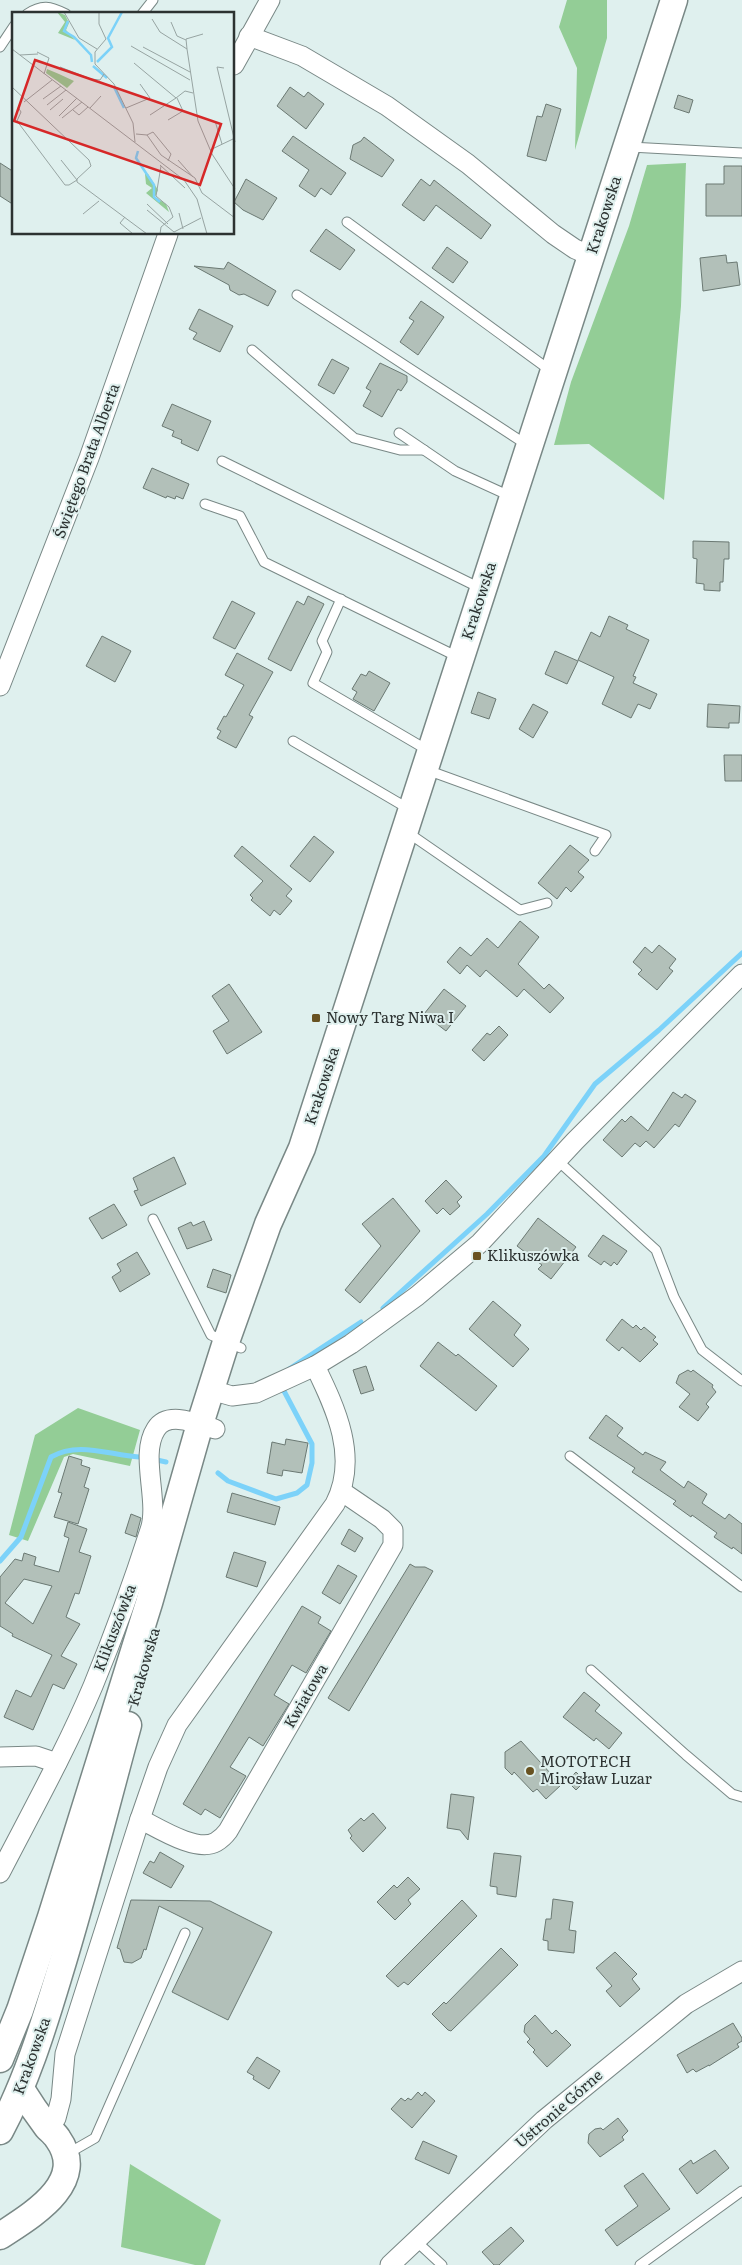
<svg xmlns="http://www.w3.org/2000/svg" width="742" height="2265" viewBox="0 0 742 2265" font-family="Literata,serif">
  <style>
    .green { fill: #93cd96 }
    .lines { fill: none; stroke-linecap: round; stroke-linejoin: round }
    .stream { stroke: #7cd2f9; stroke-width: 5 }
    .building { fill: #b2c0b9; stroke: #6b7973; fill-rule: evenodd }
    .lane-casing { stroke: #798886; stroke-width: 11 }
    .street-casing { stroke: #798886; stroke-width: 21 }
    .secondary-casing { stroke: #798886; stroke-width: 29 }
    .lane { stroke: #fff; stroke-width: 9 }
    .street { stroke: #fff; stroke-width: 19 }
    .secondary { stroke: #fff; stroke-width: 26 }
    .poi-dot { fill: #685221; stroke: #dff0ee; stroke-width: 2 }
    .labels { text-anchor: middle; stroke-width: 4; stroke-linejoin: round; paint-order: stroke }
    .street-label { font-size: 15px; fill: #2c3231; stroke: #dff0ee }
    .poi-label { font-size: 15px; fill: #2c3231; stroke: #dff0ee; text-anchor: start }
    .inset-river { fill: none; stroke: #7cd2f9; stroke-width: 2.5 }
    .inset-road { fill: none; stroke: #97a4a2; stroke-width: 1 }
    .view { fill: #d62828; fill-opacity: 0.15; stroke: #d62828; stroke-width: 2.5 }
    .inset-edge { fill: none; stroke: #2c3231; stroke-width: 2.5 }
  </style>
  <rect width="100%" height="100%" fill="#dff0ee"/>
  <g class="green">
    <path d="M 567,0 L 607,0 L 607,38 L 575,150 L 577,68 L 559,27 Z"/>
    <path d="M 686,163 L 681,306 L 664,500 L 589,444 L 554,445 L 571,382 L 629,226 L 647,165 Z"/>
    <path d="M 78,1408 L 140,1430 L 130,1466 L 73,1454 L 64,1457 L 28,1541 L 9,1535 L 35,1435 Z"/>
    <path d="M 130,2164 L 221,2220 L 205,2265 L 195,2265 L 121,2247 Z"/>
  </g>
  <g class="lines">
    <g class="stream">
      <path d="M 383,1308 L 487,1214 L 544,1156 L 595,1084 L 659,1030 L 742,953"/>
      <path d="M 289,1369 L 361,1322"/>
      <path d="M 157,1460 L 166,1462"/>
      <path d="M 218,1473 L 228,1481 L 276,1499 L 297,1493 L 307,1485 L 312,1463 L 312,1444 L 284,1391"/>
      <path d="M 0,1561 L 21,1537 L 51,1457 C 78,1441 109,1455 139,1457"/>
    </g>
  </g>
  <g class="building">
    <path d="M 290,87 L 304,97 L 308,92 L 324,104 L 306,129 L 277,106 Z"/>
    <path d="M 678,95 L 693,100 L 689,113 L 674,108 Z"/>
    <path d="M 546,104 L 561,109 L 546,161 L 527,156 L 537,116 L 542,117 Z"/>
    <path d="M 293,136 L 346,173 L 331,195 L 321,188 L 315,197 L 299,186 L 309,170 L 282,151 Z"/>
    <path d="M 364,137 L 394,160 L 382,177 L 350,159 L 353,145 L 361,141 Z"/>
    <path d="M 0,163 L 14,172 L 14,205 L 0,196 Z"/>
    <path d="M 724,166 L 742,166 L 742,216 L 706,216 L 706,184 L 724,184 Z"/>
    <path d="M 246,179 L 277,198 L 263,220 L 243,210 L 234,202 Z"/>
    <path d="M 421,179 L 430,186 L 434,180 L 491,225 L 481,239 L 436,205 L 424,221 L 402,205 Z"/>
    <path d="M 326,229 L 355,250 L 340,270 L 310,251 Z"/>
    <path d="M 447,247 L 468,262 L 453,283 L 432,268 Z"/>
    <path d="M 726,255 L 727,263 L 737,262 L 740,285 L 703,291 L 700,258 Z"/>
    <path d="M 228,262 L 276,291 L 268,306 L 244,294 L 239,295 L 230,290 L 229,285 L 194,266 L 224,269 Z"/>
    <path d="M 421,301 L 444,317 L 418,355 L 400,342 L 414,321 L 409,318 Z"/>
    <path d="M 199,309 L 233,326 L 220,352 L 193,339 L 197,333 L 189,329 Z"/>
    <path d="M 332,359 L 349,368 L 334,394 L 318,385 Z"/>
    <path d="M 380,363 L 407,376 L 407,382 L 401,391 L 398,389 L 382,417 L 363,406 L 371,391 L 366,388 Z"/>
    <path d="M 172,404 L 211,421 L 198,451 L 181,443 L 182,440 L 172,436 L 174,431 L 162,426 Z"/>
    <path d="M 152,468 L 189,484 L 183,499 L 176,496 L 175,499 L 167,496 L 166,498 L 143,488 Z"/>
    <path d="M 693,541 L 729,542 L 729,559 L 724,559 L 723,582 L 720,582 L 720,591 L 704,590 L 704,584 L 696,583 L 697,559 L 693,558 Z"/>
    <path d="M 308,596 L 324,604 L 291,671 L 268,659 L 297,601 L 304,605 Z"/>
    <path d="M 232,601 L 255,613 L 235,649 L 213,638 Z"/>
    <path d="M 609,616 L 628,625 L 626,629 L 649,640 L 633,676 L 636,677 L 633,683 L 657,694 L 650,709 L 638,704 L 631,718 L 602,704 L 614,677 L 578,660 L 591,632 L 600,637 Z"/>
    <path d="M 102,636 L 131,651 L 115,682 L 86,666 Z"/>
    <path d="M 555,651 L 578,661 L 567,684 L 545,674 Z"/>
    <path d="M 237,653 L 273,672 L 249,715 L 253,717 L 236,748 L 217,738 L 221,731 L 217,729 L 224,716 L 226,717 L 244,685 L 225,675 Z"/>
    <path d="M 369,671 L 390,683 L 374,711 L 353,699 L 357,692 L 352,689 L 361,674 L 366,676 Z"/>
    <path d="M 478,692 L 496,699 L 489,719 L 471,713 Z"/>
    <path d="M 533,704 L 548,712 L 533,738 L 519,729 Z"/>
    <path d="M 708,704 L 740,706 L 739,723 L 729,723 L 729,728 L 707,727 Z"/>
    <path d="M 724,755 L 742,755 L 742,781 L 725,781 Z"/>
    <path d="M 314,836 L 334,852 L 310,882 L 290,866 Z"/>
    <path d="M 570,845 L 589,860 L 578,872 L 584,877 L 571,892 L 566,887 L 557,899 L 538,883 Z"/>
    <path d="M 242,846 L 292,889 L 286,896 L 292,901 L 280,915 L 274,910 L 270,916 L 251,900 L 253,898 L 250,895 L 263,881 L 234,856 Z"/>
    <path d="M 520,921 L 539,937 L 518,964 L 544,989 L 549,984 L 564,998 L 550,1013 L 524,989 L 517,997 L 486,970 L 480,977 L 467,965 L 460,974 L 447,962 L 460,947 L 471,956 L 487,938 L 498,948 Z"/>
    <path d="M 659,945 L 676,959 L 669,968 L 673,971 L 657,990 L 638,974 L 642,970 L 633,962 L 645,947 L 652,953 Z"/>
    <path d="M 229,984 L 262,1032 L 227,1054 L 213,1031 L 229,1021 L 212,996 Z"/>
    <path d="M 444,989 L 466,1006 L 446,1031 L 424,1014 Z"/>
    <path d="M 499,1026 L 508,1035 L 484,1061 L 472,1050 L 487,1033 L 490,1035 Z"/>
    <path d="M 673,1092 L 682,1098 L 685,1094 L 696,1101 L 679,1127 L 675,1124 L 654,1148 L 646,1141 L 640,1147 L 635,1143 L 622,1157 L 603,1140 L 622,1119 L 625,1122 L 631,1116 L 648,1131 Z"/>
    <path d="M 174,1157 L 186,1184 L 141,1206 L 134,1191 L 138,1190 L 133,1178 Z"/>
    <path d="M 446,1180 L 462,1197 L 457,1202 L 460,1206 L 450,1215 L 443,1208 L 437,1214 L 425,1201 Z"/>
    <path d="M 393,1198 L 420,1231 L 360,1303 L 345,1290 L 381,1246 L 362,1224 Z"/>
    <path d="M 114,1204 L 127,1225 L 102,1239 L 89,1218 Z"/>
    <path d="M 538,1218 L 576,1247 L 551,1279 L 538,1269 L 542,1265 L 517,1246 Z"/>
    <path d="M 204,1221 L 212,1240 L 187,1249 L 178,1228 L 191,1222 L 193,1226 Z"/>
    <path d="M 603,1235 L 627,1251 L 617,1265 L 614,1262 L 611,1266 L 604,1261 L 601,1265 L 588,1256 Z"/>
    <path d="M 137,1252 L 150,1274 L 120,1292 L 112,1277 L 121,1271 L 117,1264 Z"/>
    <path d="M 213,1269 L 231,1275 L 226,1293 L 207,1287 Z"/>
    <path d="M 493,1301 L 521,1325 L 514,1335 L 529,1349 L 513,1367 L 469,1329 Z"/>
    <path d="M 622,1319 L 633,1328 L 636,1325 L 641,1330 L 644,1327 L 656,1337 L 653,1340 L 658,1344 L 640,1362 L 622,1347 L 619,1351 L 606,1340 Z"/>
    <path d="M 438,1342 L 456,1356 L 458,1354 L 497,1386 L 476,1411 L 420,1366 Z"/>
    <path d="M 366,1366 L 374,1390 L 361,1394 L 353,1370 Z"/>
    <path d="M 688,1370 L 691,1372 L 693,1370 L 713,1385 L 712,1387 L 716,1392 L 706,1404 L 709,1407 L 698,1421 L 679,1407 L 690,1394 L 676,1383 L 679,1375 Z"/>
    <path d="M 606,1415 L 623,1428 L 617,1436 L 643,1455 L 645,1452 L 666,1462 L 660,1470 L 684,1488 L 688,1481 L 707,1494 L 702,1503 L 725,1519 L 729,1514 L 742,1524 L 742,1554 L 733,1547 L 732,1549 L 714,1537 L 717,1533 L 692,1515 L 691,1517 L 673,1504 L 676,1501 L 632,1472 L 635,1468 L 589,1438 Z"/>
    <path d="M 286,1439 L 308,1443 L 302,1473 L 283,1470 L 282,1476 L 267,1473 L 272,1442 L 285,1445 Z"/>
    <path d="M 69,1456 L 82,1460 L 81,1465 L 90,1468 L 84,1487 L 89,1489 L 78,1524 L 54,1517 L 62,1493 L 58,1492 Z"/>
    <path d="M 232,1493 L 280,1507 L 275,1525 L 227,1512 Z"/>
    <path d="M 131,1514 L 141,1518 L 136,1537 L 125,1533 Z"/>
    <path d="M 68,1522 L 87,1529 L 79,1552 L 91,1556 L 79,1594 L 75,1593 L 66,1617 L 80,1624 L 61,1656 L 77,1664 L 64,1689 L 53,1684 L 33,1730 L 4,1717 L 16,1690 L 31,1697 L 52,1655 L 12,1636 L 13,1634 L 0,1626 L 0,1577 L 15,1559 L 22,1561 L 24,1553 L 36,1557 L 34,1565 L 59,1572 L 69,1538 L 64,1536 ZM 24,1579 L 52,1586 L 33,1624 L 5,1603 Z"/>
    <path d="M 349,1529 L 363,1538 L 355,1552 L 341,1544 Z"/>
    <path d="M 234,1552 L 266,1562 L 257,1587 L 226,1577 Z"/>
    <path d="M 410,1564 L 415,1567 L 425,1567 L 433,1571 L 349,1711 L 328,1698 Z"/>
    <path d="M 338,1565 L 357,1576 L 340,1604 L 322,1593 Z"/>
    <path d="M 302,1606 L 321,1617 L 318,1623 L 331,1631 L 306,1673 L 292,1665 L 274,1695 L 289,1704 L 263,1746 L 249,1737 L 234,1761 L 230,1767 L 246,1776 L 220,1818 L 205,1809 L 201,1815 L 183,1804 Z"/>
    <path d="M 584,1692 L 600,1705 L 595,1711 L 622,1733 L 609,1749 L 596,1738 L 594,1741 L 563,1717 Z"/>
    <path d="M 521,1741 L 561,1785 L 546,1799 L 537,1789 L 533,1792 L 514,1772 L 512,1775 L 505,1768 L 505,1752 Z"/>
    <path d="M 576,1772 L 585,1781 L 576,1790 L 567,1781 Z"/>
    <path d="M 451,1794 L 474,1797 L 468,1840 L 460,1830 L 447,1828 Z"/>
    <path d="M 373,1813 L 386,1828 L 363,1852 L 350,1838 L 352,1836 L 348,1830 L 361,1818 L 364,1821 Z"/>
    <path d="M 160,1852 L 184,1866 L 171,1888 L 143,1873 L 150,1861 L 154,1863 Z"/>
    <path d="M 494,1853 L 521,1856 L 516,1897 L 497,1894 L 497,1887 L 490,1886 Z"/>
    <path d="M 408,1877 L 420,1889 L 408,1900 L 411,1904 L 395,1920 L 377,1902 L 394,1885 L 397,1888 Z"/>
    <path d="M 553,1899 L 573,1902 L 569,1930 L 576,1931 L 574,1953 L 548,1950 L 548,1941 L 543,1940 L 546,1919 L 551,1919 Z"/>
    <path d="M 131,1900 L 210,1901 L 272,1932 L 228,2020 L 172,1992 L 203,1928 L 159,1906 L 146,1950 L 144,1949 L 141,1958 L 132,1963 L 124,1962 L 120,1949 L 117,1948 Z"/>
    <path d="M 462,1900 L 477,1916 L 408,1985 L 404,1982 L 398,1987 L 386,1976 Z"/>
    <path d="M 501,1948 L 518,1965 L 451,2031 L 448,2030 L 432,2014 L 444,2002 L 446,2004 Z"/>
    <path d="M 615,1952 L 637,1974 L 632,1979 L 640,1989 L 620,2007 L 606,1991 L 612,1986 L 596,1968 Z"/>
    <path d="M 535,2015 L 552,2034 L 556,2030 L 571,2045 L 547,2067 L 533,2052 L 535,2050 L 527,2042 L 530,2039 L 524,2032 L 525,2025 Z"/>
    <path d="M 733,2023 L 742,2038 L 742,2041 L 737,2044 L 739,2047 L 709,2066 L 709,2065 L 696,2072 L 693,2069 L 687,2073 L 677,2055 Z"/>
    <path d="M 257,2057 L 280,2071 L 269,2089 L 253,2079 L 254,2076 L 247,2072 Z"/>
    <path d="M 418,2092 L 422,2096 L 425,2092 L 435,2101 L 412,2128 L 391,2109 L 401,2098 L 405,2101 L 408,2098 L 411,2100 Z"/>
    <path d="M 618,2118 L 628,2131 L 622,2137 L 624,2140 L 600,2157 L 588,2143 L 589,2134 L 595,2129 L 601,2128 L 603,2130 Z"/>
    <path d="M 423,2141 L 457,2156 L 449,2174 L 415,2159 Z"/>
    <path d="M 715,2150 L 729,2168 L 697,2194 L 679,2169 L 691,2160 L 693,2164 Z"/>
    <path d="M 643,2173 L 670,2209 L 617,2246 L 605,2230 L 638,2206 L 624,2186 Z"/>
    <path d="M 511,2227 L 524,2241 L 499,2265 L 494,2265 L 482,2252 Z"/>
  </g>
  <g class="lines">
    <g class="lane-casing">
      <g id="lane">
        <path d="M 27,14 C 42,4 50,6 66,14"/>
        <path d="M 142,14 L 153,0"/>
        <path d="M 0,47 L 14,26"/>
        <path d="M 630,147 L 742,153"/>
        <path d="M 347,222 L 551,371"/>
        <path d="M 297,295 L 527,445"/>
        <path d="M 252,350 L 354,438 L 400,450 L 424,450"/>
        <path d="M 399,433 L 455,471 L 512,497"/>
        <path d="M 222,461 L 480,588"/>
        <path d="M 205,504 L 240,516 L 264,562 L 458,657"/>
        <path d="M 341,599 L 322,641 L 327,652 L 313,683 L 429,751"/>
        <path d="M 293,741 L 409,809"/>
        <path d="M 427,770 L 606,835 L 595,851"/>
        <path d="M 407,832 L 520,910 L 547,903"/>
        <path d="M 557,1160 L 656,1250 L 674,1297 L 702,1350 L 742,1381"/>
        <path d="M 153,1219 L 211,1335 L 241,1348"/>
        <path d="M 570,1456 L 742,1587"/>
        <path d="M 591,1670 L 686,1755 L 732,1794 L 742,1797"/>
        <path d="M 67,2154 L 95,2138 L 185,1933"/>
        <path d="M 416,2241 L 442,2265"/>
        <path d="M 640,2265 L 742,2191"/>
      </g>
    </g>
    <g class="street-casing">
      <g id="street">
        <path d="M 249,36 L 302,56 L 387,106 L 468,164 L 553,234 L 575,249 L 591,256"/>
        <path d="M 234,65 L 270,0"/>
        <path d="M 0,686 L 89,458 L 168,234"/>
        <path d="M 211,1390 L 232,1396 L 256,1393 L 315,1366 L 351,1344 L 417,1296 L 480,1243 L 575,1141 L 742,974"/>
        <path d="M 0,1757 L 36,1756 L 57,1763"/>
        <path d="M 140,1819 C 158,1828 197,1853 216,1842 C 221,1839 225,1835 228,1831 L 393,1545 L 393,1530 L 382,1519 L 341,1491"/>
        <path d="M 0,1873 C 32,1811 66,1750 93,1686 C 114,1635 133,1583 150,1530 C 160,1501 139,1455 156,1429 C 168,1410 198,1424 215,1429"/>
        <path d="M 49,2130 L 56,2118 L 61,2099 L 65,2054 L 140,1819 L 158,1767 L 177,1725 L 335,1504 C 359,1458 336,1409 315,1366"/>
        <path d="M 390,2265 L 544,2120 L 686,2004 L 742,1971"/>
      </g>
    </g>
    <g class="secondary-casing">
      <g id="secondary">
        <path d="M 0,2059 L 20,2010 L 51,1917 L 149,1603 L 200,1424 L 226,1342 L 268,1224 L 302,1148 L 674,0"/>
        <path d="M 0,2131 C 26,2082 42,2031 58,1978 C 84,1894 105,1809 128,1725"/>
        <path d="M 0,2236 C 30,2216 89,2183 58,2139 C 55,2134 51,2131 47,2127 C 38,2115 29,2102 21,2089"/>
      </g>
    </g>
    <use href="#lane" class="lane"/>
    <use href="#street" class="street"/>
    <use href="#secondary" class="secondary"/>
  </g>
  <g class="poi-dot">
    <rect x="311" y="1013" width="10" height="10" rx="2.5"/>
    <rect x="472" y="1251" width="10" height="10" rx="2.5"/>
    <circle cx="530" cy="1771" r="5"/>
  </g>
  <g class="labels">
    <g class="street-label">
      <text transform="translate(604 215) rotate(-72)" y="5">Krakowska</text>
      <text transform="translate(87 461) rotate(-70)" y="5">Świętego Brata Alberta</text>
      <text transform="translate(479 601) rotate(-72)" y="5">Krakowska</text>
      <text transform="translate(322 1086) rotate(-72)" y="5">Krakowska</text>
      <text transform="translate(115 1628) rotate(-69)" y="5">Klikuszówka</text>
      <text transform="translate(144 1667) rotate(-74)" y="5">Krakowska</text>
      <text transform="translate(306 1696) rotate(-60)" y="5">Kwiatowa</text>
      <text transform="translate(32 2056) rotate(-70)" y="5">Krakowska</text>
      <text transform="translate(559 2109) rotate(-41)" y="5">Ustronie Górne</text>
    </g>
    <g class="poi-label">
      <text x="326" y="1023">Nowy Targ Niwa I</text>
      <text x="487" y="1261">Klikuszówka</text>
      <text x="540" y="1767">MOTOTECH<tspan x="540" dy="17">Mirosław Luzar</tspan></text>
    </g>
  </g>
  <g transform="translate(12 12)">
    <rect width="222" height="222" fill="#dff0ee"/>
    <path d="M 45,0 L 53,3 L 57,11 L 54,18 L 63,28 L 46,21 L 53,10 ZM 35,57 L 47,62 L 62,69 L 55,76 L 34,61 ZM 133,162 L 136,162 L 146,178 L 143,185 L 154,192 L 157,200 L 134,181 L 140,176 L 134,172 Z" fill="#93cd96"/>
    <path class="inset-river" d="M 56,9 L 52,19 L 62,25 L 79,43 L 80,50M 85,50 L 100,35 L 96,26 L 110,0M 81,54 L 95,66M 102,75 L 112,96M 126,139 L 124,146 L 142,173 L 142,185 L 148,190"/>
    <path class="inset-road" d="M 52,0 L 67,26 L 85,37M 87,0 L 87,12 L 94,27 L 83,40 L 83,52 L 102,72 L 121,111 L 123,130M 140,7 L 148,20 L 175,37 L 186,109 L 200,142 L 223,177M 159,10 L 165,24 L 174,28M 119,34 L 178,68M 131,35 L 178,60M 0,37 L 172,168 L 185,187 L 195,222M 175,37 L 174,27 L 191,22M 25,40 L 37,46 L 32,62M 8,43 L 26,42M 122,51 L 164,86 L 173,79 L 181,81M 48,55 L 79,67 L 88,68 L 92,62M 212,56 L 205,55 L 223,130M 0,75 L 77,148 L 79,154 L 65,167 L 65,170 L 135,222M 31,87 L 49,74M 12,90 L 40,68M 35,93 L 54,78M 6,95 L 9,100 L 5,109 L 53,173 L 57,173 L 65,168 L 49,148M 78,96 L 89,84M 114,96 L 138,86 L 128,72M 38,98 L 51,87M 61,98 L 67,103 L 76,95M 138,103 L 164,86M 47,104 L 65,86M 50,106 L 70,90M 156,108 L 171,99 L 165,86M 203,109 L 210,132M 124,122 L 135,123 L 149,143 L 183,166 L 190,181 L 223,206M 135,123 L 141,120 L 159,142 L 156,149M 198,138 L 221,127M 166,148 L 181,165M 148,153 L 173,176M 135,192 L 156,212M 135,198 L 162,220 L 189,206M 167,201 L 171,217M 71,202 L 87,189M 113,205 L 108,211 L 121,222M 148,222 L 149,215 L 161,205 L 157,195 L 144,184 L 149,154"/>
    <path class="view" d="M 23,48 L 209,112 L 188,173 L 2,109 Z"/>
    <rect width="222" height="222" class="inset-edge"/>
  </g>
</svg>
